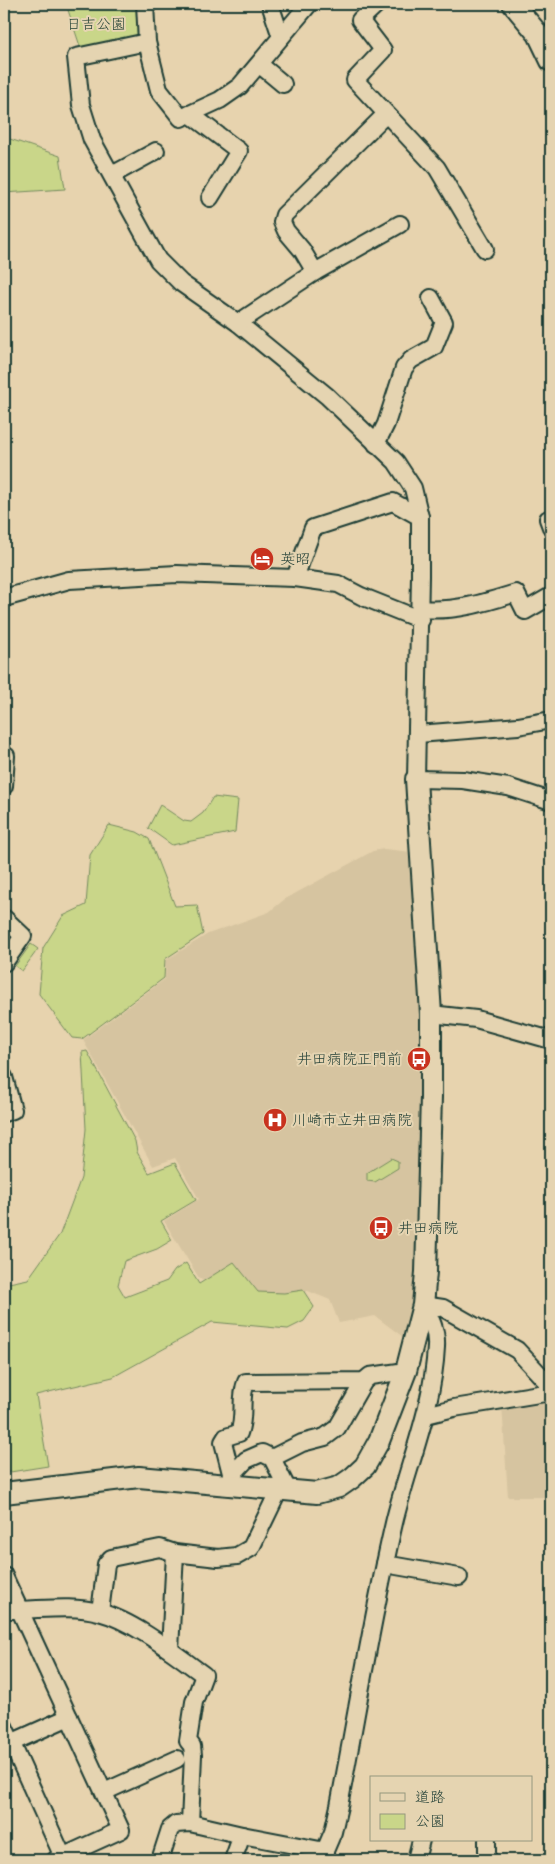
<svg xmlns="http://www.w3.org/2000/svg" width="555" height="1864" viewBox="0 0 555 1864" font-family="Dekko,'Klee One',sans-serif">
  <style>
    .built { fill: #d6c4a0 }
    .green { fill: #c9d689; stroke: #748a5e }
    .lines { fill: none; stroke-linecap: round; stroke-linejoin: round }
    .minor-casing { stroke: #1f3d34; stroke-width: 20 }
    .tertiary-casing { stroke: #1f3d34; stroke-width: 24 }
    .minor { stroke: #e5d4b1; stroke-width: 16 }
    .tertiary { stroke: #e5d4b1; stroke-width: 20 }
    .labels { text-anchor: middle; stroke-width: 4; stroke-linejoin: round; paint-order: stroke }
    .park-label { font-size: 15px; fill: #284538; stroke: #e5d4b1 }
    .poi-label { font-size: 15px; fill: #1f3d34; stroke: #e5d4b1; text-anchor: start }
  </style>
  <rect width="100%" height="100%" fill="#e7d3ae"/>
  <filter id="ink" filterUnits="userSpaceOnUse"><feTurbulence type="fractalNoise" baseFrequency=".02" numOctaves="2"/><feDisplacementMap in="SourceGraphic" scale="10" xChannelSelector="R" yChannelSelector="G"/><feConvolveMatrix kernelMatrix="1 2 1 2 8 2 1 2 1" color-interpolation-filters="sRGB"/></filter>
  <g filter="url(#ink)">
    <g class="built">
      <path d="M 384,849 L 411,852 L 420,960 L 424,1083 L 415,1301 L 407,1340 L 375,1316 L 339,1323 L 330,1300 L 308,1291 L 258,1298 L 199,1278 L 164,1221 L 199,1199 L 175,1158 L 153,1166 L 83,1040 L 165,979 L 166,960 L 208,934 L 269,912 L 285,899 L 373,851 Z"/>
      <path d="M 543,1398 L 551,1426 L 551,1497 L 508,1497 L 502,1404 Z"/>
    </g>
    <g class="green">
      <path d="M 66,4 L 139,4 L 140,31 L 137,38 L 81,49 Z"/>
      <path d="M 4,137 L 60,156 L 65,189 L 4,193 Z"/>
      <path d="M 213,797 L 238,800 L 235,832 L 172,845 L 148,828 L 160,805 L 184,821 L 191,822 L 203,813 Z"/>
      <path d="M 109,825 L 137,832 L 149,839 L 175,906 L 197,905 L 203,934 L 165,959 L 164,978 L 82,1039 L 72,1038 L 39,994 L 43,948 L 63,916 L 86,905 L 90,855 Z"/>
      <path d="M 31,944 L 38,949 L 22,971 L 15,966 Z"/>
      <path d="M 87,1051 L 135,1141 L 137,1152 L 149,1173 L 175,1163 L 196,1200 L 161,1221 L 172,1240 L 157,1249 L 124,1261 L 118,1285 L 125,1297 L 167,1281 L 175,1270 L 186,1263 L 199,1284 L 234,1262 L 258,1292 L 284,1293 L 303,1290 L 314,1307 L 304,1321 L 288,1329 L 212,1322 L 113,1377 L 36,1395 L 48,1466 L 4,1473 L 4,1284 L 28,1279 L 60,1234 L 81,1178 L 86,1129 L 82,1052 Z"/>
      <path d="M 391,1158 L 398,1161 L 398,1168 L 375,1182 L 367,1181 L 367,1173 Z"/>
    </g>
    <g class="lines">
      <g class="minor-casing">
        <g id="minor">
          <path d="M 145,4 L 147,42 L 159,90 L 181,118 L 220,100 L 240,86 L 309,4"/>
          <path d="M 270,4 L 281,37"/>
          <path d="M 377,4 L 360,20 L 383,50 L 355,80 L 437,168 L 485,249"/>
          <path d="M 147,42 L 76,57 L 81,105 L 92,140 L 158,260 L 181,283 L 238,323 L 327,396 L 396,462 L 413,488 L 420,517 L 420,576 L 416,779 L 463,780 L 508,787 L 551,801"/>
          <path d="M 259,64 L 283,84"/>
          <path d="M 190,114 L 239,151 L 210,198"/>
          <path d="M 112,175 L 156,151"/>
          <path d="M 315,272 L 302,250 L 286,231 L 282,222 L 284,215 L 386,114"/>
          <path d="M 238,323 L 315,272 L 400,224"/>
          <path d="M 376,444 L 386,424 L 404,368 L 411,360 L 434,347 L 444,322 L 431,298"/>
          <path d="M 548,519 L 551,527"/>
          <path d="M 295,578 L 313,528 L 393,502 L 420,517"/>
          <path d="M 4,598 L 69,580 L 177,574 L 295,578 L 338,584 L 361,596 L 421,620"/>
          <path d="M 420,609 C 454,612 484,603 516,593 L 525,611 L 551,596"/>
          <path d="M 418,734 L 518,726 L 551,720"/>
          <path d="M 4,755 L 6,756 L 4,786"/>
          <path d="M 4,918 L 23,936 L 4,963"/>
          <path d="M 431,1014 L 476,1019 L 551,1040"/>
          <path d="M 4,1077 L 13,1110 L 4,1113"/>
          <path d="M 423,1305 L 443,1308 L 517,1350 L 544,1379 L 551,1383"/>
          <path d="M 426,1415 L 454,1408 L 545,1393 L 549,1382"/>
          <path d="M 272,1458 L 302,1443 L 325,1437 L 337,1428 L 364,1381"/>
          <path d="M 231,1476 L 246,1460 L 262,1453 L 272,1458 L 288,1490"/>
          <path d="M 234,1485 L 223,1442 L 226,1437 L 239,1433 C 246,1414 239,1400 246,1382 L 364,1381 L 370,1376 L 406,1371"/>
          <path d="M 385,1564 L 459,1577"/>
          <path d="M 4,1576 L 121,1830 L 55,1860"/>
          <path d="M 4,1610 C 36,1611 68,1604 99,1612 C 134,1621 175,1654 204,1675 L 194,1702 L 188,1741 L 192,1746 L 193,1755 L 190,1823"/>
          <path d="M 100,1612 L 106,1564 L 111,1558 L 160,1548 L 175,1553 L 218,1558 L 237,1556 L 251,1548 L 279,1490"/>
          <path d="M 170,1650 L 175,1553"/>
          <path d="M 4,1726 L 63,1857"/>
          <path d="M 4,1746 L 69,1717"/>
          <path d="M 104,1792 L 177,1759"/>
          <path d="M 487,1840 L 487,1860"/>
          <path d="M 160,1860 L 170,1829 L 176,1824 L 190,1823 L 242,1835 L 325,1851"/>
          <path d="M 233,1860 L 242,1835"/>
          <path d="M 321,1860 L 333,1832 L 339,1806 C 357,1712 372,1617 394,1523 C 408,1464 433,1409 436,1347 C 437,1330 431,1319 423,1305"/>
          <path d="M 416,1860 L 421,1840"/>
        </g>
      </g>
      <g class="tertiary-casing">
        <g id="tertiary">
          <path d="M 513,4 L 538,34 L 551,61"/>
          <path d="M 4,1493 L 139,1477 L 317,1493 L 339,1487 L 352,1478 L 365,1466 L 379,1441 L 406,1371 L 423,1305 L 426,1272 L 431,1097 L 431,1014 L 416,779"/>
        </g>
      </g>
      <use href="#minor" class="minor"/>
      <use href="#tertiary" class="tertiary"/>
    </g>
  </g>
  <defs>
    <g id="hotel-disc" transform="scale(1.25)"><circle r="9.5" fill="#c8321e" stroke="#e5d4b1"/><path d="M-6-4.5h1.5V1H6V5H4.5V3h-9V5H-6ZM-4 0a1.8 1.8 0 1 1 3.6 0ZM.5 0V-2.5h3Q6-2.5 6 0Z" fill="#fff"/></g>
    <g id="bus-disc" transform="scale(1.25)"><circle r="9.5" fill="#c8321e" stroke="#e5d4b1"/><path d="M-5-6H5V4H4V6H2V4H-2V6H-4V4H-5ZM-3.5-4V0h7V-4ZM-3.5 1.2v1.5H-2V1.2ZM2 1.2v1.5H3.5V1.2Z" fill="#fff"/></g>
    <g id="hospital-disc" transform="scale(1.25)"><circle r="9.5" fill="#c8321e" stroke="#e5d4b1"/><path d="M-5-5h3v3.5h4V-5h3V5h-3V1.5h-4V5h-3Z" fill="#fff"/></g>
  </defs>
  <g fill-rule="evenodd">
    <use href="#hotel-disc" x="262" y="559"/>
    <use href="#bus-disc" x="419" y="1059"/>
    <use href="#hospital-disc" x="275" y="1120"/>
    <use href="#bus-disc" x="381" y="1228"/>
  </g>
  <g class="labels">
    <g class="park-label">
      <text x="96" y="29">日吉公園</text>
    </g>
    <g class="poi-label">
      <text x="280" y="564">英昭</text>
      <text x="402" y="1064" text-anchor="end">井田病院正門前</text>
      <text x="292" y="1125">川崎市立井田病院</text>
      <text x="398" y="1233">井田病院</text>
    </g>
  </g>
  <rect width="555" height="1864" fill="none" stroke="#e5d4b1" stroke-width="20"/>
  <rect x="10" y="10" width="535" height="1844" fill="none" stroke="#1f3d34" stroke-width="2" filter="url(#ink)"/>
  <rect x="370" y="1776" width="162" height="65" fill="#e5d4b1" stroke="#96987f"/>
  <rect x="380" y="1793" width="25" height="8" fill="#e5d4b1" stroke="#96987f"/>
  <text x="415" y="1802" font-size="15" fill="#1f3d34">道路</text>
  <rect x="380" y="1814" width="25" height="15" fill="#c9d689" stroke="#96987f"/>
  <text x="415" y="1826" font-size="15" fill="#1f3d34">公園</text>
</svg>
